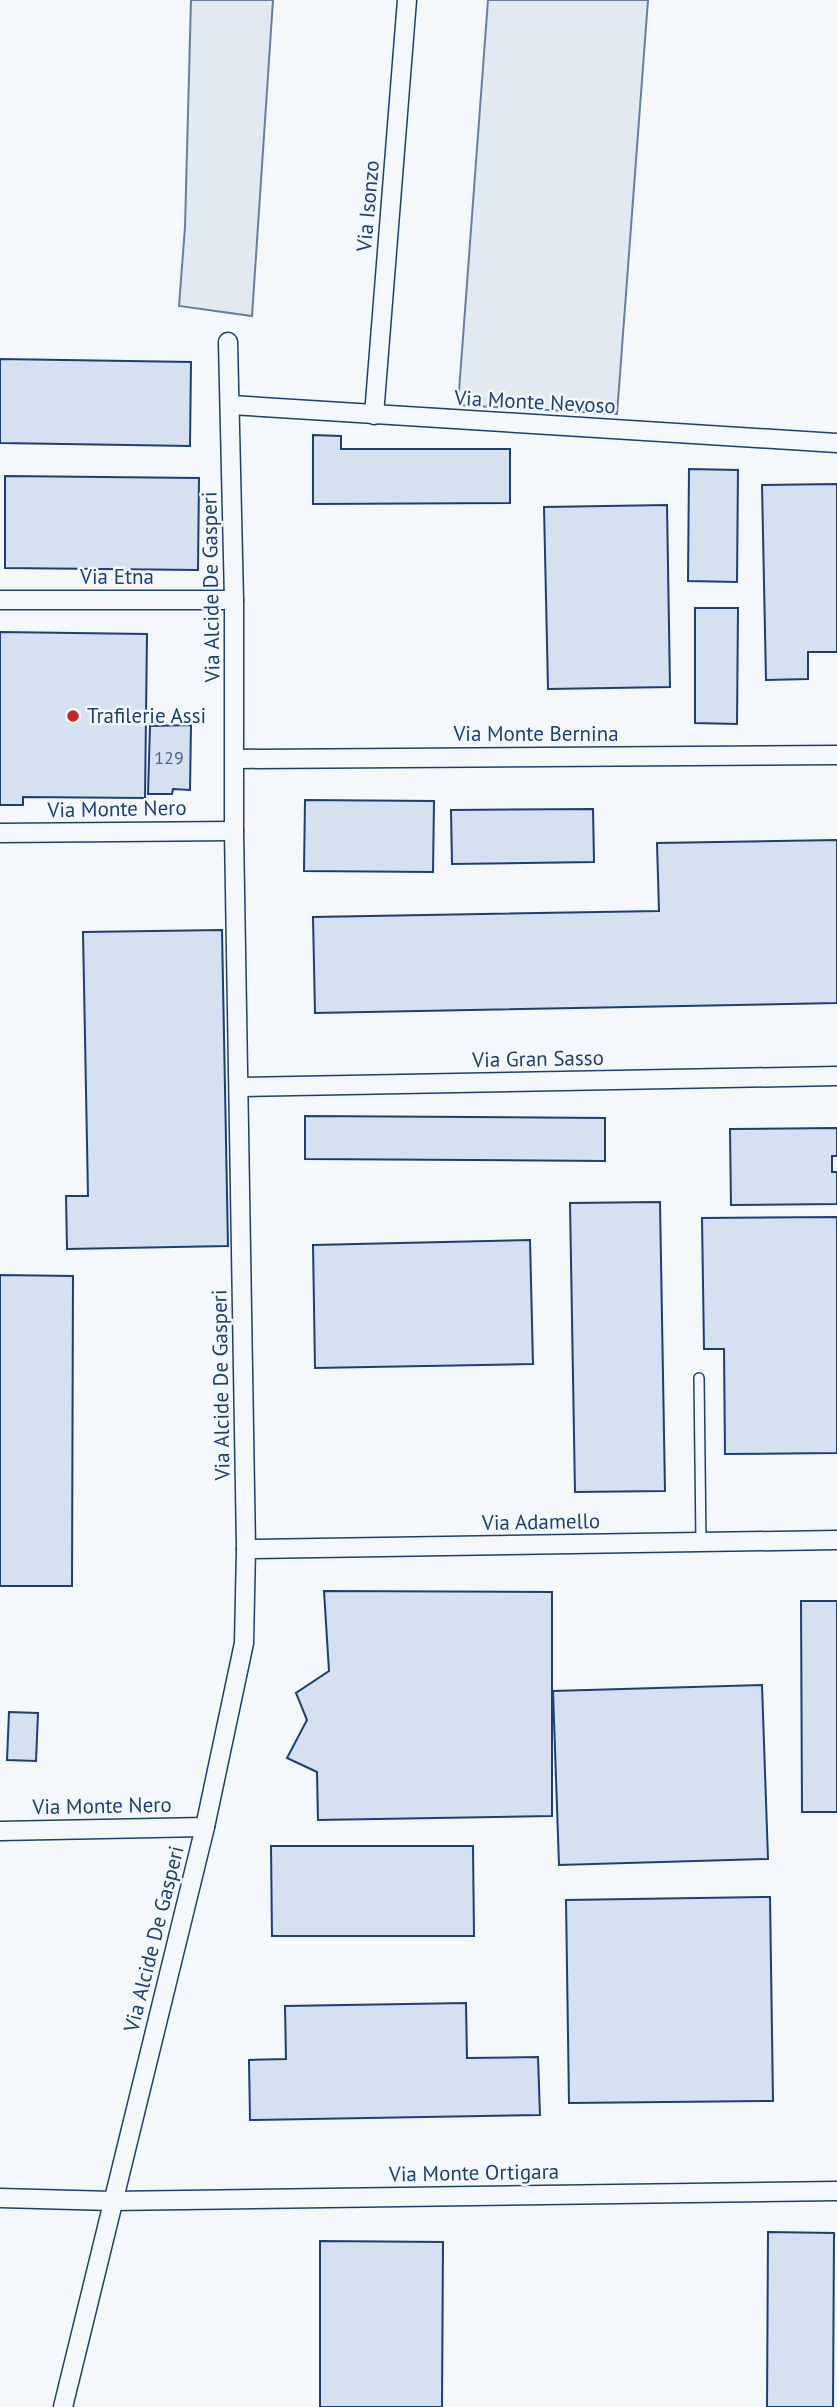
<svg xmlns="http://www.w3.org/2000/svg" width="837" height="2407" viewBox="0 0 837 2407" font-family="'PT Sans',sans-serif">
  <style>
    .green { fill: #e3e9f0; stroke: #687fa3; stroke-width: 2 }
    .building { fill: #d5e0f0; stroke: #1d3f73; stroke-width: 2 }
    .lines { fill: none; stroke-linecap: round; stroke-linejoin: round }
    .lane-casing { stroke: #1d3f73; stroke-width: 12 }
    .street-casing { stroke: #1d3f73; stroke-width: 21 }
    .lane { stroke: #f4f7fb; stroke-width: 9 }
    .street { stroke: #f4f7fb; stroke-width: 18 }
    .poi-dot { fill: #c62828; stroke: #f4f7fb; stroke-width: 2.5 }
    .labels { text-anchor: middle; stroke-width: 5; stroke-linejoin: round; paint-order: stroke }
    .number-label { font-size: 18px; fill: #4b6792 }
    .street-label { font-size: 21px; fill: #1d3f73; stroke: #f4f7fb }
    .poi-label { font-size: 21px; fill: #1d3f73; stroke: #f4f7fb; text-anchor: start }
  </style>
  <rect width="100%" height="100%" fill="#f4f7fb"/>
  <g class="green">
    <path d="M 191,0 L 273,0 L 252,316 L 179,306 L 185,227 Z"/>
    <path d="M 488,0 L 648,0 L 617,414 L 458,405 Z"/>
  </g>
  <g class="building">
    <path d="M 0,359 L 191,362 L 190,446 L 0,443 Z"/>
    <path d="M 313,435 L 341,436 L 341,449 L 510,449 L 510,503 L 313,504 Z"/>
    <path d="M 689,469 L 738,470 L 737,582 L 688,581 Z"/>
    <path d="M 5,476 L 199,478 L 198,570 L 5,568 Z"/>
    <path d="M 837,484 L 837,652 L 808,652 L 808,679 L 766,680 L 762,485 Z"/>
    <path d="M 667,505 L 670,687 L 548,689 L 544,507 Z"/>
    <path d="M 695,608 L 738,608 L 737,724 L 695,723 Z"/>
    <path d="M 0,632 L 147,634 L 145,798 L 23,797 L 23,805 L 0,805 Z"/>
    <path d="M 191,725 L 190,790 L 173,789 L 172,794 L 148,794 L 150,726 Z"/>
    <path d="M 305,800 L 434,801 L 433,872 L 304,871 Z"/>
    <path d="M 593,809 L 594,862 L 452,864 L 451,810 Z"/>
    <path d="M 837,840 L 837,1003 L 315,1013 L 313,917 L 659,911 L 657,843 Z"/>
    <path d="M 222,930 L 228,1246 L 67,1249 L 66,1196 L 88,1196 L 83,932 Z"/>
    <path d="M 305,1116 L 605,1118 L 605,1161 L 305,1159 Z"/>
    <path d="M 837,1128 L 837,1156 L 832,1156 L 832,1172 L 837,1172 L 837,1204 L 731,1205 L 730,1129 Z"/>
    <path d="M 660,1202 L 665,1491 L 575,1492 L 570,1203 Z"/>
    <path d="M 837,1217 L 837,1453 L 725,1454 L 724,1349 L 704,1349 L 702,1218 Z"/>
    <path d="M 530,1240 L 533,1364 L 315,1368 L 313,1245 Z"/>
    <path d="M 0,1275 L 73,1276 L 72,1586 L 0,1586 Z"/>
    <path d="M 324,1591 L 552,1592 L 552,1816 L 318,1820 L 317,1772 L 287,1758 L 307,1720 L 296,1693 L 329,1671 Z"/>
    <path d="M 801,1601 L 837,1601 L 837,1812 L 802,1812 Z"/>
    <path d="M 762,1685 L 768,1859 L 559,1865 L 553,1691 Z"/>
    <path d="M 9,1712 L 38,1713 L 36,1761 L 7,1760 Z"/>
    <path d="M 271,1846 L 473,1846 L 474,1936 L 272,1936 Z"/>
    <path d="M 770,1897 L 773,2101 L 569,2103 L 566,1900 Z"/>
    <path d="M 466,2003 L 467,2058 L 538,2057 L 540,2115 L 250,2120 L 249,2060 L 286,2059 L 285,2006 Z"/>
    <path d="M 768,2232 L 834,2233 L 833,2407 L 767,2407 Z"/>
    <path d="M 320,2241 L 443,2242 L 442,2407 L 320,2407 Z"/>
  </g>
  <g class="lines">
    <g class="lane-casing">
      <path id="lane" d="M 699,1378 L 701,1542"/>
    </g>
    <g class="street-casing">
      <g id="street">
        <path d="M 231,405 L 837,443"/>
        <path d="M 374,415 L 407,0"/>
        <path d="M 0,600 L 234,600"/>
        <path d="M 236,759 L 837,755"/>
        <path d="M 0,833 L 234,831"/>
        <path d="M 239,1087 L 837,1076"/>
        <path d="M 246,1549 L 837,1540"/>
        <path d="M 0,1831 L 205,1827"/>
        <path d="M 0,2198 L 112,2201 L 837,2191"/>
        <path d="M 63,2407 L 205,1827 L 244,1643 L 246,1549 L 234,831 L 234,600 L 228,342"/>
      </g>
    </g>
    <use href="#lane" class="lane"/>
    <use href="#street" class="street"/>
  </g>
  <circle class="poi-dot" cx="73" cy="716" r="7"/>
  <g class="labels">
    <g class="number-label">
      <text x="169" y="764">129</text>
    </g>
    <g class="street-label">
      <text transform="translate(368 206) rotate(-85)" y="7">Via Isonzo</text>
      <text transform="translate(535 402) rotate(3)" y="7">Via Monte Nevoso</text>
      <text x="117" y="584">Via Etna</text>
      <text transform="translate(211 587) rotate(-91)" y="7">Via Alcide De Gasperi</text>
      <text x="536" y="741">Via Monte Bernina</text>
      <text transform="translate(117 809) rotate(-1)" y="7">Via Monte Nero</text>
      <text transform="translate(538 1059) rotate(-1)" y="7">Via Gran Sasso</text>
      <text transform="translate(221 1385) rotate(-91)" y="7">Via Alcide De Gasperi</text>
      <text transform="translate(541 1522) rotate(-1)" y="7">Via Adamello</text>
      <text transform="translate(102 1806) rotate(-1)" y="7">Via Monte Nero</text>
      <text transform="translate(154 1939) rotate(-76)" y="7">Via Alcide De Gasperi</text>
      <text transform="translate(474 2173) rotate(-1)" y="7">Via Monte Ortigara</text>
    </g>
    <g class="poi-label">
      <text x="87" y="723">Trafilerie Assi</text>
    </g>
  </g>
</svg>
